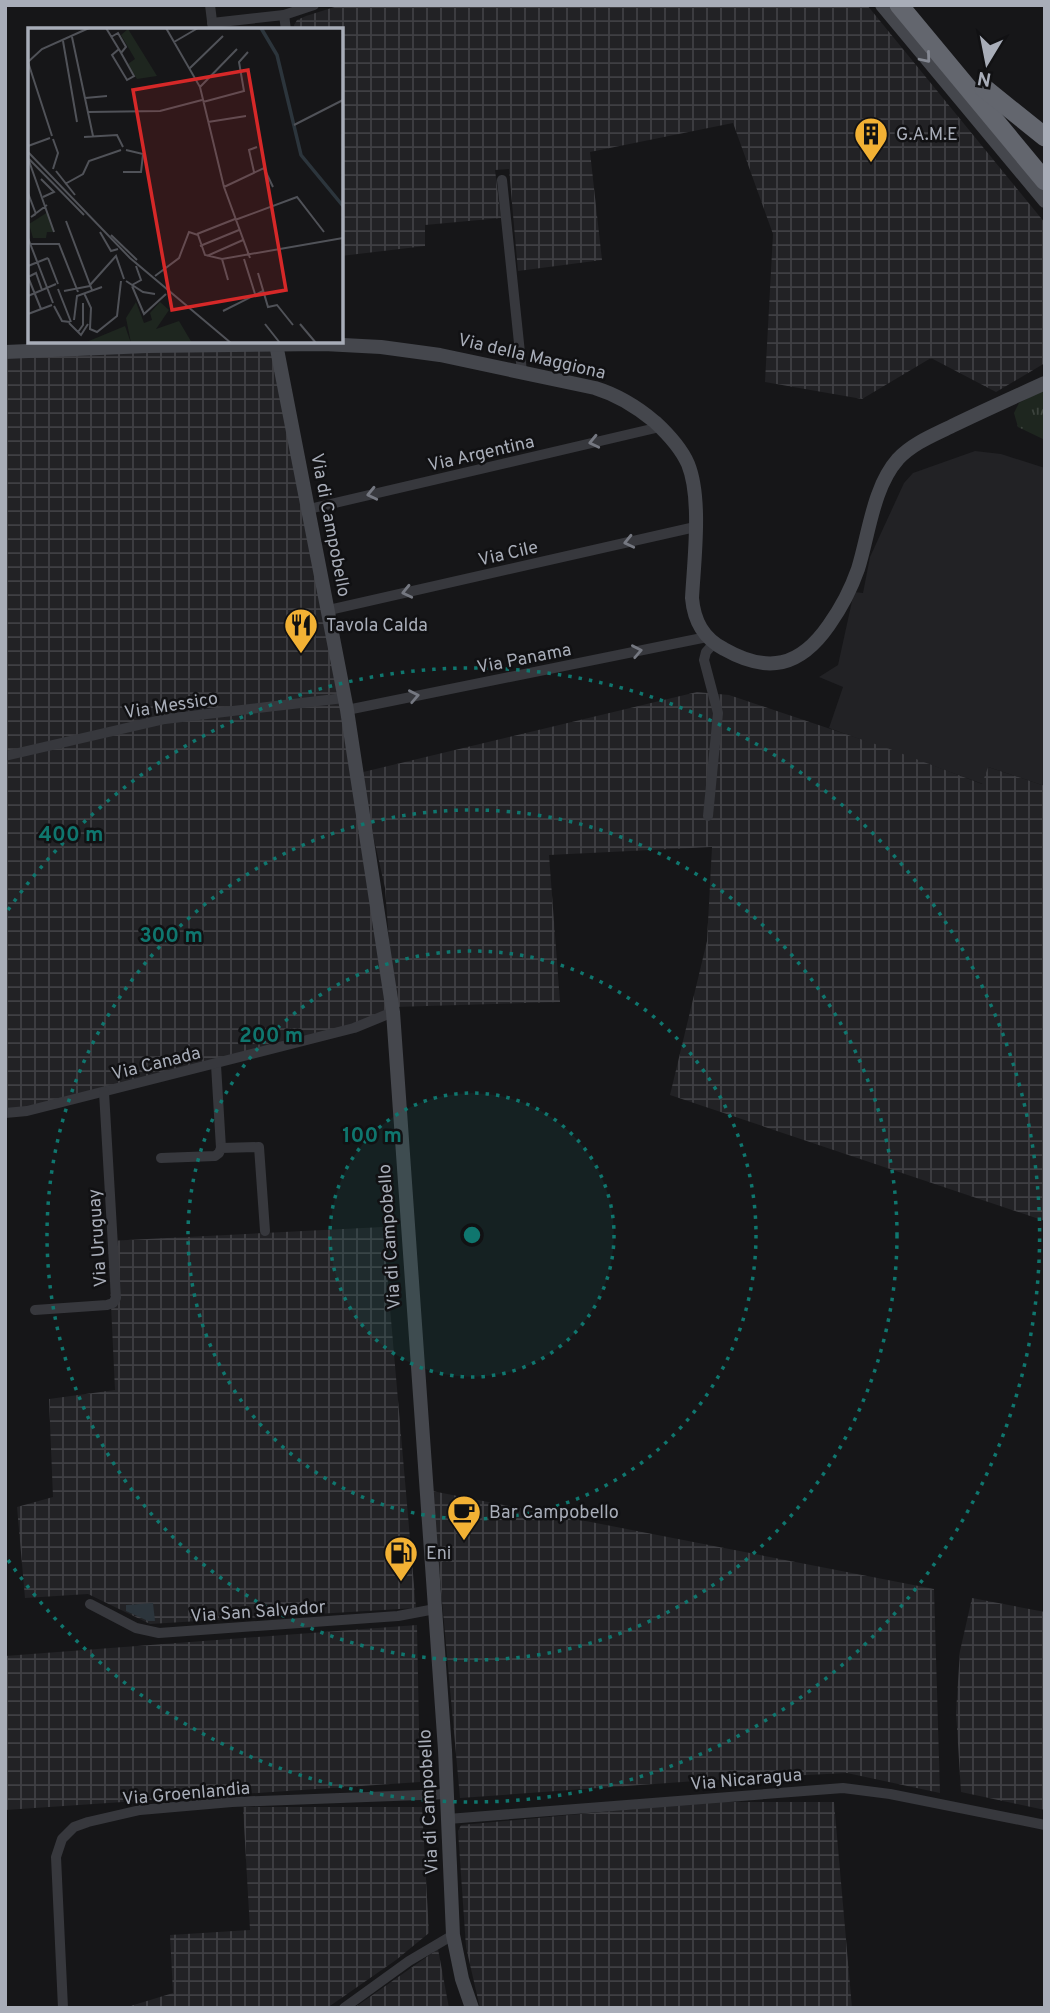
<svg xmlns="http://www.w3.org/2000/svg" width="1050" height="2013" viewBox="0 0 1050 2013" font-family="Overpass,sans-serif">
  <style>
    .built { fill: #222225 }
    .industrial { fill: url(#industrial-grid) }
    .grass { fill: url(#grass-tufts) }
    .water { fill: #2c353c }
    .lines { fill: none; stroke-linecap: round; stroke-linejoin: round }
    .street { stroke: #37383d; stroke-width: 10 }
    .secondary { stroke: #45474d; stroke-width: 14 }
    .highway { stroke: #63666e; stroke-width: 19 }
    .oneway { stroke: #858993 }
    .oneway2 { stroke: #757881 }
    .ring { fill: none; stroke: #0f766e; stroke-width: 3.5; stroke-dasharray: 3.5 7 }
    .labels { text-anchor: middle; stroke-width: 5; stroke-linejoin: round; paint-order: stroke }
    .poi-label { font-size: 18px; fill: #a8adb8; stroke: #111113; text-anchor: start }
    .street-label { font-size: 18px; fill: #a8adb8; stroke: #111113 }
    .inset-river { fill: none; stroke: #2c353c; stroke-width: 3.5 }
    .inset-road { fill: none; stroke: #505258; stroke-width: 2 }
    .view { fill: #d62828; fill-opacity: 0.15; stroke: #d62828; stroke-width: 3.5 }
    .inset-edge { fill: none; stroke: #a8adb8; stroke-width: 3.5 }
    .centre { fill: #0f766e; stroke: #111113; stroke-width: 3.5 }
    .ring-label { font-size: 21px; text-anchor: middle; font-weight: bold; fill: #0f766e; stroke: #111113; stroke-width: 5; stroke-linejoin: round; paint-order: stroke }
  </style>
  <defs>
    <pattern id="industrial-grid" width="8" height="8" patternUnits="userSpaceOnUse" patternTransform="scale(1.75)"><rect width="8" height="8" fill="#222225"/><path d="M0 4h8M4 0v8" fill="none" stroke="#3f3f43"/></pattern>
    <pattern id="grass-tufts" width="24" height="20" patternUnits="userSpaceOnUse" patternTransform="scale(1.75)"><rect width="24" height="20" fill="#1e261f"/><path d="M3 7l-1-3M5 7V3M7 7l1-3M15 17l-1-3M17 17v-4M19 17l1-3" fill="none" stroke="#3c433d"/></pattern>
  </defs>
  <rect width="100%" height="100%" fill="#161618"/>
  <path class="built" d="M 975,451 L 1001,454 L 1045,468 L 1045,786 L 988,767 L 983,784 L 829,728 L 843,687 L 819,677 L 838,665 L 854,592 L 863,593 L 870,557 L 904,483 L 913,473 Z"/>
  <g class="industrial">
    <path d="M 341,5 L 867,5 L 1045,223 L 1045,363 L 996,392 L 931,358 L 862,399 L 765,382 L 773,234 L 733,123 L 590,152 L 602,260 L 518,271 L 509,169 L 495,170 L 501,218 L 425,225 L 425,246 L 341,256 L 341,30 L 295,30 L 294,25 L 297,20 L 306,16 Z"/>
    <path d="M 276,344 L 319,563 L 393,1012 L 380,1018 L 27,1111 L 5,1109 L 5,352 Z"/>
    <path d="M 697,692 L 729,695 L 887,748 L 982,784 L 988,767 L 1045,786 L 1045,1221 L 670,1095 L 707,941 L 712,847 L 549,855 L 560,1002 L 394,1007 L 385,888 L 359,773 Z"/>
    <path d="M 383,1227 L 416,1608 L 150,1624 L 88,1594 L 25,1598 L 17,1507 L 53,1497 L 49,1399 L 115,1390 L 108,1241 Z"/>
    <path d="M 432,1491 L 934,1589 L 940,1793 L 847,1773 L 710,1780 L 460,1798 Z"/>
    <path d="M 972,1598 L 1045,1612 L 1045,1810 L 961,1792 L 956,1712 L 960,1651 Z"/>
    <path d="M 417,1625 L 420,1782 L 5,1810 L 5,1656 Z"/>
    <path d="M 709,1802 L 834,1802 L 852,2008 L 480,2008 L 466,1947 L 458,1831 L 461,1825 Z"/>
    <path d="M 243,1807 L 422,1807 L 429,1933 L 396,1960 L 327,2008 L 124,2008 L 173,1993 L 170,1935 L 250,1930 Z"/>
    <path d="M 438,1949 L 449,2008 L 354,2008 Z"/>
  </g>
  <path class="grass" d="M 1045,389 L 1045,440 L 1018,427 L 1014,413 L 1019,403 Z"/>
  <path class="water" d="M 153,1603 L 155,1621 L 148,1621 L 126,1611 L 126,1605 Z"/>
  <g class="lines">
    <g class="street">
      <path d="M 210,5 L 213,29"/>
      <path d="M 284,15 L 286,30"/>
      <path d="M 212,23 L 284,15 L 314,5"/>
      <path d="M 502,180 L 522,372"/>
      <path d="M 309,509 L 660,427"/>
      <path d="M 329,610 L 695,527"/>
      <path d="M 347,710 L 707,637"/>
      <path d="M 5,756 L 165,719 L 344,698"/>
      <path d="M 708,816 L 718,713 L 704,660 L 706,652 L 714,643"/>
      <path d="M 216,1065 L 221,1148"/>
      <path d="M 5,1113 L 27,1111 L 354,1028 L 393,1012"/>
      <path d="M 161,1158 L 215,1156 L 219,1153 L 221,1148 L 259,1147 L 265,1231"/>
      <path d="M 35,1310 L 107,1305 L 113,1303 L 116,1298 L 104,1092"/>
      <path d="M 90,1604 L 136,1628 L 159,1633 L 398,1616 L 435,1609"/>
      <path d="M 448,1819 L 843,1788 L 890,1794 L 1045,1825"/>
      <path d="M 63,2008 L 56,1857 L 62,1839 L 74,1827 L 88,1822 L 140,1810 L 232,1802 L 447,1794"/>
      <path d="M 344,2008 L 409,1961 L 453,1935"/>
    </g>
    <g class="secondary">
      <path d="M 882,5 L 1045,201"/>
      <path d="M 276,344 L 347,710 L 393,1012 L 445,1750 L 453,1935 L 462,1979 L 472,2008"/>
      <path d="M 5,352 L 147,346 L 324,344 L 381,347 L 440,355 L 595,388 C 618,395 636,406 655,422 C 668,434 681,448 688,464 C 702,498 694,561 692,598 C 694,621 703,638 724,649 C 768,674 800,667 829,625 C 841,608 851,589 858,569 C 869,534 873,487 898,459 C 913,443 934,435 952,426 C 983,411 1014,397 1045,383"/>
    </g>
    <g class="highway">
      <path d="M 899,5 L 1045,181"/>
      <path d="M 984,88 L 1045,137"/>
    </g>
  </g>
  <defs><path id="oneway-chevron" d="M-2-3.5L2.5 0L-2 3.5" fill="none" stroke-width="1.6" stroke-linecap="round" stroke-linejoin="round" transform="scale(1.75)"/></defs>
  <use class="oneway" href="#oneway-chevron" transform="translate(926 58) rotate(50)"/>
  <g class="oneway2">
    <use href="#oneway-chevron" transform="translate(594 442) rotate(167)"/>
    <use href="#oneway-chevron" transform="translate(372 494) rotate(167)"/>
    <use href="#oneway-chevron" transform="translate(629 542) rotate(167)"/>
    <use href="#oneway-chevron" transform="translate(407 592) rotate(167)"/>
    <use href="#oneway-chevron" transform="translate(637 651) rotate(-11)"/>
    <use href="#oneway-chevron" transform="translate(414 696) rotate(-11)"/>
  </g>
  <circle cx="472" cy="1235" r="142" fill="#0f766e" fill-opacity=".12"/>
  <g class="ring">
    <circle cx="472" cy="1235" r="142"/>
    <circle cx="472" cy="1235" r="284"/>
    <circle cx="472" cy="1235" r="425"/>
    <path d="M8 910A567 567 0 1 1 8 1560"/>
  </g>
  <defs>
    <g id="building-pin" transform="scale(1.75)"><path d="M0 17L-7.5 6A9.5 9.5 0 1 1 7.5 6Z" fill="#f2b134" stroke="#111113"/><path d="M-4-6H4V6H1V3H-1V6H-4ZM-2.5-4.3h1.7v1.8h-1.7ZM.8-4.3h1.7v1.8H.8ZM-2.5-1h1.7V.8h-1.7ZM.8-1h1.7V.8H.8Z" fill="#111"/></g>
    <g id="restaurant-pin" transform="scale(1.75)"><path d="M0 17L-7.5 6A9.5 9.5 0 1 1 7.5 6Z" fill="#f2b134" stroke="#111113"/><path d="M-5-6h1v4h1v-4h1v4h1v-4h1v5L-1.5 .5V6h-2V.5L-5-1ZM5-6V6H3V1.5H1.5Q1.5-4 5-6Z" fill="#111"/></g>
    <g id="cafe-pin" transform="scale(1.75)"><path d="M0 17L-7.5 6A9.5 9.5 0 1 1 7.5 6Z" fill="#f2b134" stroke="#111113"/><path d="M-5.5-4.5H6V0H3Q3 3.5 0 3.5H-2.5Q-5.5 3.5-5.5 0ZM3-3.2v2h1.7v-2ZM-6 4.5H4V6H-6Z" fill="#111"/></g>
    <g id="fuel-pin" transform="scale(1.75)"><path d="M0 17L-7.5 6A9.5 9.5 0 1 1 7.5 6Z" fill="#f2b134" stroke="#111113"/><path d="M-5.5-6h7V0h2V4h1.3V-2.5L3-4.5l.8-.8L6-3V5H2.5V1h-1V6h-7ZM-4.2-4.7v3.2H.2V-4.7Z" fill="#111"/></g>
  </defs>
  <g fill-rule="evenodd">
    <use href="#building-pin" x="871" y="134"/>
    <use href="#restaurant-pin" x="301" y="625"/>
    <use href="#cafe-pin" x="464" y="1512"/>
    <use href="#fuel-pin" x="401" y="1553"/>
  </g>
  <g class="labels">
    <g class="poi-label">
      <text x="896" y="140">G.A.M.E</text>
      <text x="326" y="631">Tavola Calda</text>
      <text x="489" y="1518">Bar Campobello</text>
      <text x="426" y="1559">Eni</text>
    </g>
    <g class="street-label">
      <text transform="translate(532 356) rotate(13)" y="6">Via della Maggiona</text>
      <text transform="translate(481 453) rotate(-13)" y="6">Via Argentina</text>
      <text transform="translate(331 525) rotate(79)" y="6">Via di Campobello</text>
      <text transform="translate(508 553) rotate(-13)" y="6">Via Cile</text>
      <text transform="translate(524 658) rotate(-11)" y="6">Via Panama</text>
      <text transform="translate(171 705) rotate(-9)" y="6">Via Messico</text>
      <text transform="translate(156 1063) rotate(-14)" y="6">Via Canada</text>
      <text transform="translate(389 1237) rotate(-94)" y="6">Via di Campobello</text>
      <text transform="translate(97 1238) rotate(-94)" y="6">Via Uruguay</text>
      <text transform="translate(258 1611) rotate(-4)" y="6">Via San Salvador</text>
      <text transform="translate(746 1779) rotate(-5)" y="6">Via Nicaragua</text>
      <text transform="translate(186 1793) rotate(-5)" y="6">Via Groenlandia</text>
      <text transform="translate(428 1802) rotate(-93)" y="6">Via di Campobello</text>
    </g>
  </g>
  <g transform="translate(28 28)">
    <rect width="315" height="315" fill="#161618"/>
    <path d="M 100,1 L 129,48 L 109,51 L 100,36 L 107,31 L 93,7 Z" fill="#1e261f"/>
    <path d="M 108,274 L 116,295 L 124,292 L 122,285 L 132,274 L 141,282 L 128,301 L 151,293 L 164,315 L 103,315 L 98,290 Z" fill="#1e261f"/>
    <path d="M 20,184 L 25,204 L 19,204 L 18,210 L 5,210 L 1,196 ZM 97,298 L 103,315 L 56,315 Z" fill="#1e261f"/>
    <path class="inset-river" d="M 233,0 L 249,27 L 273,127 L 315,178"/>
    <path class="inset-road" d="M 78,0 L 92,23 L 106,48 L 99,52 L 84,27 L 91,21M 138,0 L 172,59 L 196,159 L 222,230M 44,9 L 65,108M 83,9 L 90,5 L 98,19 L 93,25M 35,13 L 49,94M 146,14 L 170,0M 0,34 L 24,108M 0,34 L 14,21 L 61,0M 162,40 L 195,8M 172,59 L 209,21M 57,70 L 79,68M 175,74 L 216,63 L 211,34 L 220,24M 60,84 L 132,83 L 174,72M 180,94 L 218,88M 266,97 L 315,72M 56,109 L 89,107 L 95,119M 25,111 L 30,125 L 25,141M 0,118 L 22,110M 0,124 L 102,230 L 203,315M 1,131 L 56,187M 1,133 L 26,204M 28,143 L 47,167M 95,144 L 113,144 L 115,126 L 98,122M 226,144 L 221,122 L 229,119M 13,151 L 26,164 L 15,169M 37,156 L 55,146 L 61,133 L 93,122M 196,159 L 236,140 L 245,159M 0,165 L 8,186M 8,186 L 3,189 L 19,177M 207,192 L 269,169 L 296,204M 38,193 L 64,262M 72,204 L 83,223 L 90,221M 169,206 L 207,191M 83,207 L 109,232M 0,210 L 25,275M 2,216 L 31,216 L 50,264M 172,218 L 211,202M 179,228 L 215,212M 20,230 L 30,256M 194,231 L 200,252M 216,231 L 227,266M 0,238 L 20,230M 230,245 L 240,279 L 249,277 L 265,297M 127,248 L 151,230 L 161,204 L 170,207 L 177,227 L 194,231 L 315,210M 0,249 L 13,281M 0,249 L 8,245 L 14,262M 98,253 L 115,264 L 127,266M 62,257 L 88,228 L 96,251M 104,257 L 113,252 L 108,238M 104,258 L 116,286 L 138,266M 30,261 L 43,294M 36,263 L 62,258M 56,265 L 63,280 L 62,301 L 69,304 L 89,288 L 93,253M 0,268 L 28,256M 26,278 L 34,293 L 42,294M 195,283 L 235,263M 0,286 L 24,277M 46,292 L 49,268 L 74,259M 41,295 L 53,307 L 60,296M 237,296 L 252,315M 272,296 L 288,315M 50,304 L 55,297 L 55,275"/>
    <path class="view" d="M 220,42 L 258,262 L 144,282 L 105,62 Z"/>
    <rect width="315" height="315" class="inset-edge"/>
  </g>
  <circle cx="472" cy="1235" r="10" class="centre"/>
  <g class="ring-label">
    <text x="71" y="841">400 m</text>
    <text x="171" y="942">300 m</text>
    <text x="271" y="1042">200 m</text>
    <text x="372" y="1142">100 m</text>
  </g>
  <rect width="1050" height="2013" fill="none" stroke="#a8adb8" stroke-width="14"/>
  <g transform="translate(987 63) rotate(190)" stroke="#111113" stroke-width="5" paint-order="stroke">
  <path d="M0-5L12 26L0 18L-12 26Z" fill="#a8adb8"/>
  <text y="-10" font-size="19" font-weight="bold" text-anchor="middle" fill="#a8adb8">N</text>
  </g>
</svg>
